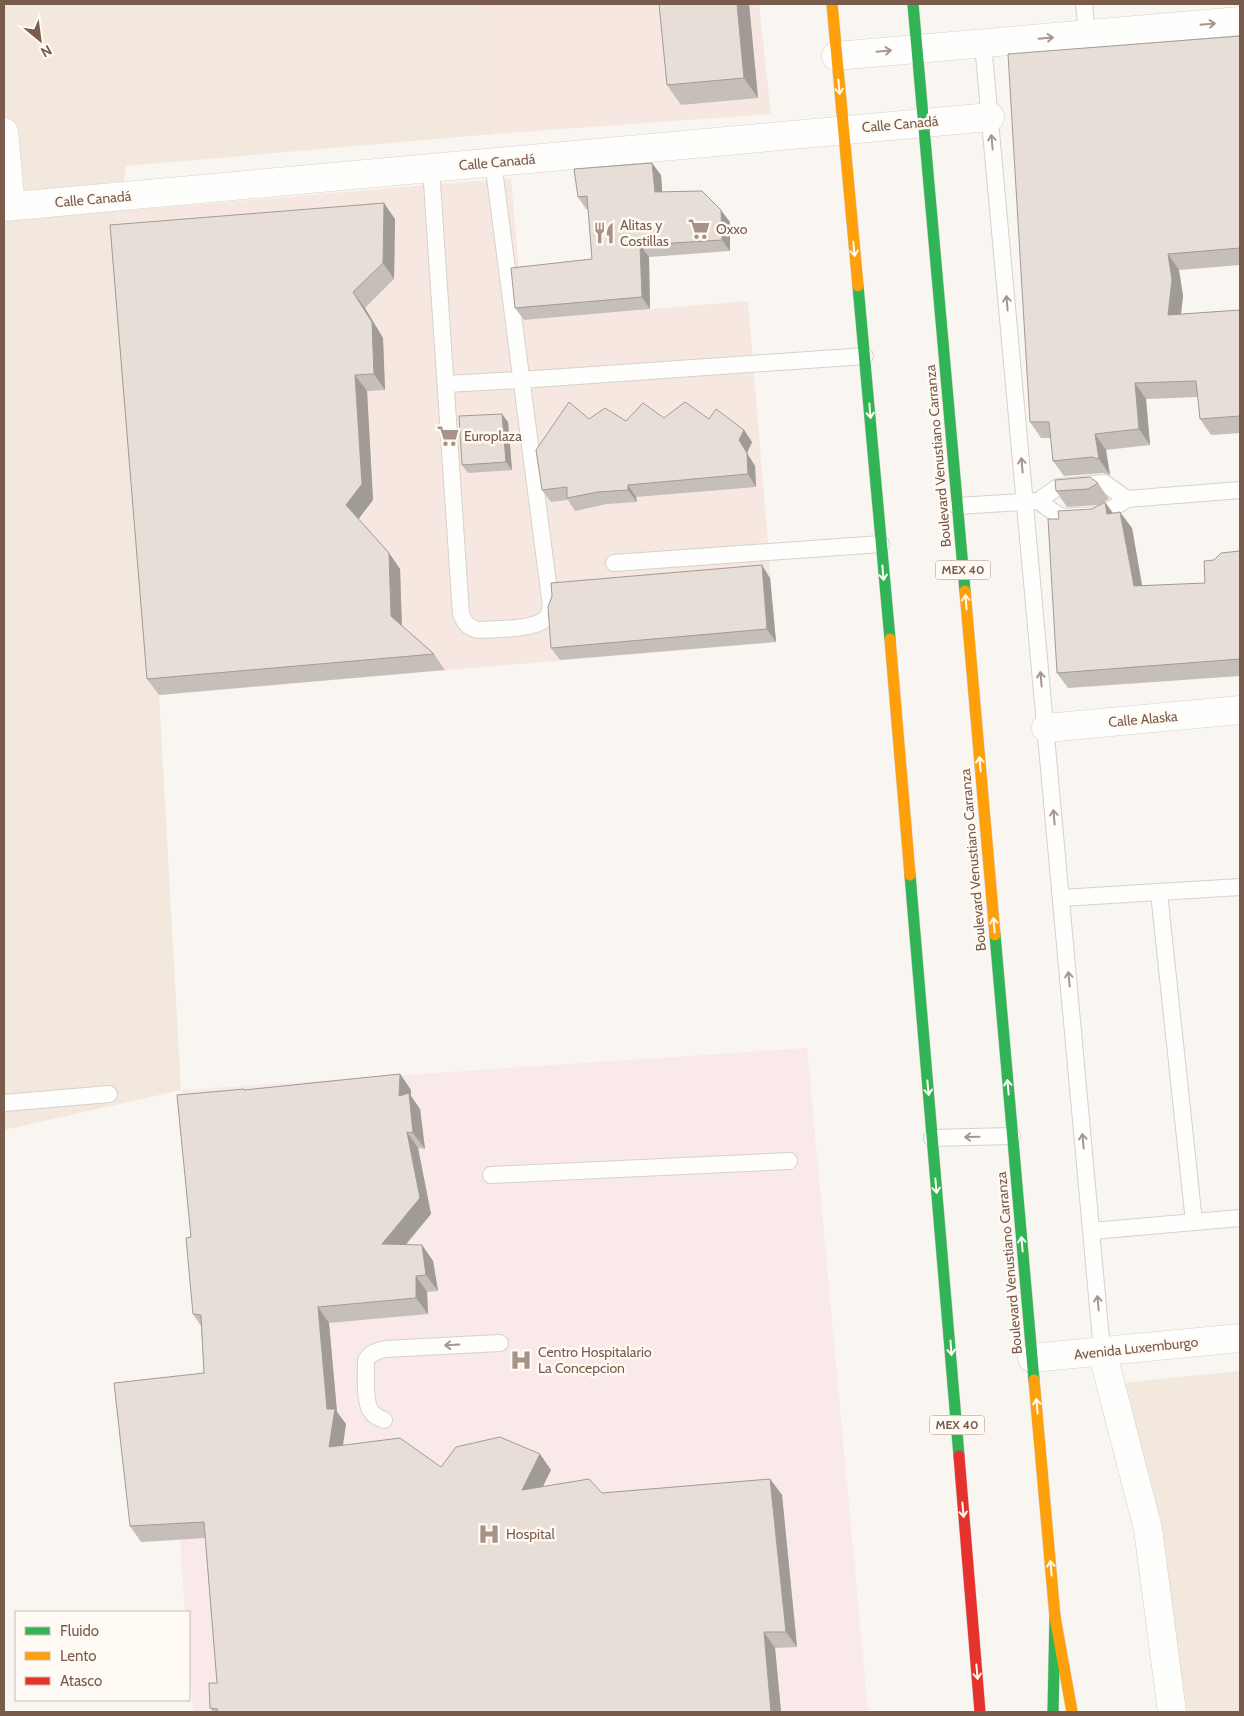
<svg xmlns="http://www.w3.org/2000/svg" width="1244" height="1716" viewBox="0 0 1244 1716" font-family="Cabin,sans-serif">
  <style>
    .residential { fill: #f2e8de }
    .commercial { fill: #f6e8e1 }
    .medical { fill: #fae9e9 }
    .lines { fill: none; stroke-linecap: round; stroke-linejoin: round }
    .lane-casing { stroke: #d7d1cb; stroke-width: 18 }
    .street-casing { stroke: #d7d1cb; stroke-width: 29 }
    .fast-casing { stroke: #dad1cc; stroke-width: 12 }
    .slow-casing { stroke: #dad1cc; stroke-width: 12 }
    .jam-casing { stroke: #dad1cc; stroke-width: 12 }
    .lane { stroke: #fefefd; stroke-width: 16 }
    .street { stroke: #fefefd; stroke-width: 28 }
    .fast { stroke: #30b455; stroke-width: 11 }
    .slow { stroke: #ff9f0a; stroke-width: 11 }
    .jam { stroke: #e5322d; stroke-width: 11 }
    .wall { fill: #c6bfb9 }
    .shaded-wall { fill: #a19b96 }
    .building { fill: #e6ded7; stroke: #a19b96 }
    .oneway { stroke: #a8958b }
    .oneway2 { stroke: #fffaf3 }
    .labels { text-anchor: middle; stroke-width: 5; stroke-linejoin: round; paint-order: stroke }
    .shield { fill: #fffaf3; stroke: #a28b7f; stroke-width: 1 }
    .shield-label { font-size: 12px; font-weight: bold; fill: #7a5c4d }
    .street-label { font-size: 14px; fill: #7a5c4d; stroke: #fffaf3 }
    .poi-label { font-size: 14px; fill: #7a5c4d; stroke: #fffaf3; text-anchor: start }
  </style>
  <rect width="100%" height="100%" fill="#f9f5f0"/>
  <g class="residential">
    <path d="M 4,4 L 485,4 L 494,134 L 126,166 L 119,211 L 159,695 L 181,1090 L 4,1130 Z"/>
    <path d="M 1240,1371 L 1240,1712 L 1161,1712 L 1122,1383 Z"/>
  </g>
  <g class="commercial">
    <path d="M 485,4 L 759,4 L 771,114 L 494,134 Z"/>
    <path d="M 511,178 L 523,320 L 748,301 L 776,642 L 159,695 L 119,211 Z"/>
  </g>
  <path class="medical" d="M 807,1048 L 868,1712 L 193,1712 L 189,1655 L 189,1612 L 185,1612 L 180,1540 L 141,1542 L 125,1399 L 206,1390 L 197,1254 L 181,1090 Z"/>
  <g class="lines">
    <g class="lane-casing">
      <g id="lane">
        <path d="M 1084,4 L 1087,34"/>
        <path d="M 983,44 L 1102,1351"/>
        <path d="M 431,168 L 461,614 C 465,624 469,628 479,630 C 496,629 530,630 544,620 C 549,617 549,612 551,606 L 493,162"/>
        <path d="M 446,384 L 521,380 L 865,356"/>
        <path d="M 1038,501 L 1061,517 L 1102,515 L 1127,499 L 1240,490"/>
        <path d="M 957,506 L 1038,501 L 1058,487 L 1104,483 L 1127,499"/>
        <path d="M 614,563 L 881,544"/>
        <path d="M 1159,893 L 1194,1222"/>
        <path d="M 1062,898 L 1240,887"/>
        <path d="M 4,1103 L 109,1094"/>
        <path d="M 932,1138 L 1012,1136"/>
        <path d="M 491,1175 L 789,1161"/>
        <path d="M 1092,1231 L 1240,1218"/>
        <path d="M 384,1420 C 379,1418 374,1416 371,1411 C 364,1402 366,1373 366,1360 C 371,1353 376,1351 385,1349 L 500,1343"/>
      </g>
    </g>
    <g class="street-casing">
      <g id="street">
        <path d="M 836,56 L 1240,21"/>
        <path d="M 4,132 L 11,206"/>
        <path d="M 4,207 L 990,117"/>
        <path d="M 1046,728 L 1240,710"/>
        <path d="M 1102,1351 L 1148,1529 L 1172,1712"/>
        <path d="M 1032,1358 L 1240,1338"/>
      </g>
    </g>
    <g class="fast-casing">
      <g id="fast">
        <path d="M 913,4 L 965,591"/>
        <path d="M 858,286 L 890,639"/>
        <path d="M 910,875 L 959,1456"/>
        <path d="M 995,935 L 1034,1380"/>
        <path d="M 1053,1712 L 1055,1617"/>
      </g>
    </g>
    <g class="slow-casing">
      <g id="slow">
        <path d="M 832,4 L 858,286"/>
        <path d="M 965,591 L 995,935"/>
        <path d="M 890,639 L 910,875"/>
        <path d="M 1034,1380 L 1055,1617 L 1072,1712"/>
      </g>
    </g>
    <g class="jam-casing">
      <path id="jam" d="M 959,1456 L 980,1712"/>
    </g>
    <use href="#lane" class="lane"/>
    <use href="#street" class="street"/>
    <use href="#fast" class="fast"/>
    <use href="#slow" class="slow"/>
    <use href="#jam" class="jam"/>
  </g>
  <g class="wall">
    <path d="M 749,4 L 758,98 L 681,105 L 667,85 Z"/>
    <path d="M 1240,36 L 1240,265 L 1179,270 L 1183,296 L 1181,314 L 1240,310 L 1240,433 L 1211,435 L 1200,419 L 1198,397 L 1146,399 L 1150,445 L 1106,450 L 1110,475 L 1103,473 L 1064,476 L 1053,461 L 1051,438 L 1041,438 L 1030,422 Z"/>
    <path d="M 661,175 L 662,192 L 730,222 L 730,251 L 649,257 L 650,309 L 524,320 L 515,308 L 592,259 L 588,209 L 586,209 L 578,197 Z"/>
    <path d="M 395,219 L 394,279 L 365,308 L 383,338 L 385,390 L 367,391 L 373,500 L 358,519 L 389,553 L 400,569 L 402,626 L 434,654 L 445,670 L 159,695 L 147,679 L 110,225 Z"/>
    <path d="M 664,418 L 744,430 L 752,442 L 747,453 L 755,466 L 756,487 L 636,497 L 637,502 L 607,504 L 575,511 L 568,500 L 551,502 L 542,490 L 589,419 L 626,421 Z"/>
    <path d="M 508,422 L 512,470 L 468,473 L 462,465 Z"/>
    <path d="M 1098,483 L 1109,499 L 1099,505 L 1067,507 L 1056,491 Z"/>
    <path d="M 1105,502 L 1113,513 L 1132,528 L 1142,586 L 1205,583 L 1214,560 L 1240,551 L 1240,676 L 1068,688 L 1057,673 L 1092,509 Z"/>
    <path d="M 770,578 L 776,642 L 560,660 L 551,648 L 552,596 Z"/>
    <path d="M 400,1074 L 411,1090 L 411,1096 L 420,1109 L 425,1149 L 418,1148 L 431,1214 L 406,1245 L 422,1245 L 433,1261 L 438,1291 L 427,1292 L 428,1314 L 329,1323 L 337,1412 L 346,1424 L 343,1446 L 441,1467 L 551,1470 L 543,1486 L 602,1493 L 770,1479 L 782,1495 L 797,1647 L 775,1648 L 781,1712 L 213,1712 L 210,1708 L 217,1683 L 205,1538 L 141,1542 L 130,1526 L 204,1373 L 201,1326 L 193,1314 L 191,1237 L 244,1089 L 245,1090 Z"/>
  </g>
  <g class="shaded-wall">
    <path d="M 737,4 L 749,4 L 758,98 L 744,78 Z"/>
    <path d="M 652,163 L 661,175 L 663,204 L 655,192 Z"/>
    <path d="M 384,203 L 395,219 L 394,279 L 383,263 Z"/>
    <path d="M 721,210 L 730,222 L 730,251 L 722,240 Z"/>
    <path d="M 640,245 L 649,257 L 650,309 L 642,297 Z"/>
    <path d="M 1168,254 L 1179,270 L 1183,296 L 1179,331 L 1168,315 Z"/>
    <path d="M 353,292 L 365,308 L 383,338 L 385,390 L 374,374 Z"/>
    <path d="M 355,375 L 367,391 L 373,500 L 357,521 L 346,505 Z"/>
    <path d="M 1135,383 L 1146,399 L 1150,445 L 1139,429 Z"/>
    <path d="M 502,414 L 508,422 L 512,470 L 506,462 Z"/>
    <path d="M 744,430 L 752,442 L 747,453 L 755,466 L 756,487 L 748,474 L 739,440 Z"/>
    <path d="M 1095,434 L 1106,450 L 1110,475 L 1099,459 Z"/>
    <path d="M 628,485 L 636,497 L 637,502 L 628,490 Z"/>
    <path d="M 1105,502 L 1116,518 L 1107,514 Z"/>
    <path d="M 1120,512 L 1132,528 L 1145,602 L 1134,586 Z"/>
    <path d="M 389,553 L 400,569 L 402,632 L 391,616 Z"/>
    <path d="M 762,565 L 770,578 L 776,642 L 767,629 Z"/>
    <path d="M 400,1074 L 411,1090 L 411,1096 L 420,1109 L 425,1149 L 413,1133 L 399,1096 Z"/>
    <path d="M 407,1132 L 418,1148 L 431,1214 L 393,1259 L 382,1244 Z"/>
    <path d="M 422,1245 L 433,1261 L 438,1291 L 426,1275 Z"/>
    <path d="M 416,1276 L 427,1292 L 428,1314 L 416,1298 Z"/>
    <path d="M 318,1307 L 329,1323 L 337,1412 L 346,1424 L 340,1463 L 329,1447 L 327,1409 Z"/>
    <path d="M 540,1454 L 551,1470 L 533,1506 L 522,1490 Z"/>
    <path d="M 770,1479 L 782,1495 L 797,1647 L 786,1632 Z"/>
    <path d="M 764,1632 L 775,1648 L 781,1712 L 771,1712 Z"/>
  </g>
  <g class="building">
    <path d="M 659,4 L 737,4 L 744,78 L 667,85 Z"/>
    <path d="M 1240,36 L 1240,248 L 1168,254 L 1172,280 L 1168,315 L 1240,310 L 1240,416 L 1200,419 L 1196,381 L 1135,383 L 1139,429 L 1095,434 L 1099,459 L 1092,457 L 1053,461 L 1049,422 L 1030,422 L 1008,54 Z"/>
    <path d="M 652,163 L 655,192 L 702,191 L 721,210 L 722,240 L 640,245 L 642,297 L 515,308 L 511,268 L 592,259 L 587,196 L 578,197 L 574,169 Z"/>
    <path d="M 384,203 L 383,263 L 353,292 L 372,322 L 374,374 L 355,375 L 362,484 L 346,505 L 389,553 L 391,616 L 434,654 L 147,679 L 110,225 Z"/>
    <path d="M 569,402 L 589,419 L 605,408 L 626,421 L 643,403 L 664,418 L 685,402 L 709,419 L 716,409 L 744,430 L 739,440 L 747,453 L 748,474 L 628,485 L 628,490 L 598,492 L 567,498 L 567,487 L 542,490 L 536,450 Z"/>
    <path d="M 502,414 L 506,462 L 462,465 L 459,416 Z"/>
    <path d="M 1090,477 L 1098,483 L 1088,489 L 1056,491 L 1055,480 Z"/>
    <path d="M 1105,502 L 1107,514 L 1120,512 L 1134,586 L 1205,583 L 1204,561 L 1214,560 L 1221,553 L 1240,551 L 1240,659 L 1057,673 L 1048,519 L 1059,519 L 1058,511 L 1092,509 Z"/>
    <path d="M 762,565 L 767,629 L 551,648 L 548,607 L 552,596 L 551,583 Z"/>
    <path d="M 400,1074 L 399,1096 L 409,1093 L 413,1133 L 407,1132 L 420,1198 L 382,1244 L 422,1245 L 426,1275 L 416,1276 L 416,1298 L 318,1307 L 327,1409 L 335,1409 L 329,1447 L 400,1438 L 441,1467 L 456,1447 L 500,1437 L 540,1454 L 522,1490 L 589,1479 L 602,1493 L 770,1479 L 786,1632 L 764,1632 L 771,1712 L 218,1712 L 217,1709 L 210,1708 L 209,1683 L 217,1683 L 204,1522 L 130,1526 L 114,1383 L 204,1373 L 201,1315 L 193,1314 L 186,1238 L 191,1237 L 177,1095 L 244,1089 L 244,1090 Z"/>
  </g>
  <defs><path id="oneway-shaft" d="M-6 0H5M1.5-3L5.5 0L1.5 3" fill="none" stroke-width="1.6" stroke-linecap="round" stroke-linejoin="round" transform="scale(1.25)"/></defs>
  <g class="oneway">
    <use href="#oneway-shaft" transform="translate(1208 24) rotate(-5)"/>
    <use href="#oneway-shaft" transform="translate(1046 38) rotate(-5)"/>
    <use href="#oneway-shaft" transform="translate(884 51) rotate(-5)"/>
    <use href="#oneway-shaft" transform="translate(992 142) rotate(-95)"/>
    <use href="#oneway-shaft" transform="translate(1007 303) rotate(-95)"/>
    <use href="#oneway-shaft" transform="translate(1022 465) rotate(-95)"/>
    <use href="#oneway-shaft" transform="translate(1041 679) rotate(-95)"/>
    <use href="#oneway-shaft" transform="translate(1054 817) rotate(-95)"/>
    <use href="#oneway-shaft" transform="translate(1069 979) rotate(-95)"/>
    <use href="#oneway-shaft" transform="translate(972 1137) rotate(179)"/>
    <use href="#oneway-shaft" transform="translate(1083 1141) rotate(-95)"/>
    <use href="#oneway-shaft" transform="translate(1098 1303) rotate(-95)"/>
    <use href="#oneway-shaft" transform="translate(452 1345) rotate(177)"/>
  </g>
  <g class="oneway2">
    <use href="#oneway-shaft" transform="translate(839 87) rotate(85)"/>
    <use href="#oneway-shaft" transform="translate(854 249) rotate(84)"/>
    <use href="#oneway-shaft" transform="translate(870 411) rotate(85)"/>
    <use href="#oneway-shaft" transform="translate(883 573) rotate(85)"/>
    <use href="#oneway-shaft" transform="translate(966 602) rotate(-95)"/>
    <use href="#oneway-shaft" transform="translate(980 764) rotate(-95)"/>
    <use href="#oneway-shaft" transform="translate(994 925) rotate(-95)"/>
    <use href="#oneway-shaft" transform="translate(1008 1087) rotate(-95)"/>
    <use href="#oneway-shaft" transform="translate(928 1088) rotate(85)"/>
    <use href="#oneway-shaft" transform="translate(936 1186) rotate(85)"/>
    <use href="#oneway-shaft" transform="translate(1022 1244) rotate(-95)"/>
    <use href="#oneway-shaft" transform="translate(951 1348) rotate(86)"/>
    <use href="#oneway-shaft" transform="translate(1037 1406) rotate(-95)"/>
    <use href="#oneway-shaft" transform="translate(963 1510) rotate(85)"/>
    <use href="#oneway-shaft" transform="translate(1051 1568) rotate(-95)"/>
    <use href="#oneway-shaft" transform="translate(977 1672) rotate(85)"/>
  </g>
  <defs>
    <g id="supermarket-bare" transform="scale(1.725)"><path d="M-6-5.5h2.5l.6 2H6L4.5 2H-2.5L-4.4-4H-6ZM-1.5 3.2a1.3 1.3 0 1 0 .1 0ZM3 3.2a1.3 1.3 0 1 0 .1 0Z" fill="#a69286" stroke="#fffaf3" stroke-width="2.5" paint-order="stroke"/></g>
    <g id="restaurant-bare" transform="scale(1.725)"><path d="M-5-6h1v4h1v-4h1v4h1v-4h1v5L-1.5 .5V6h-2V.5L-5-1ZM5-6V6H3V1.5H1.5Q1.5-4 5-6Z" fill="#a69286" stroke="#fffaf3" stroke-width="2.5" paint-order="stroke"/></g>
    <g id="hospital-bare" transform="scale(1.725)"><path d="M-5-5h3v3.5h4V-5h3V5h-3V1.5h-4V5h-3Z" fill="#a69286" stroke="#fffaf3" stroke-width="2.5" paint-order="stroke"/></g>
  </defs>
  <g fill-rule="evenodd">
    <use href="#supermarket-bare" x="699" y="229"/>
    <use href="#restaurant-bare" x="604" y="233"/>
    <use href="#supermarket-bare" x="448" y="436"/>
    <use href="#hospital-bare" x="521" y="1360"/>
    <use href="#hospital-bare" x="489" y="1534"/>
  </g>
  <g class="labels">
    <g class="shield">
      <rect x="935.5" y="560.5" width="55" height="19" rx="4"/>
      <rect x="929.5" y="1415.5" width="55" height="19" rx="4"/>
    </g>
    <g class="shield-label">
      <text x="963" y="574">MEX 40</text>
      <text x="957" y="1429">MEX 40</text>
    </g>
    <g class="street-label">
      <text transform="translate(900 124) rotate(-5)" y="5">Calle Canadá</text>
      <text transform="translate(497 162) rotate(-5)" y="5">Calle Canadá</text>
      <text transform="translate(93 199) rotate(-5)" y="5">Calle Canadá</text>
      <text transform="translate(938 456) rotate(-95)" y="5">Boulevard Venustiano Carranza</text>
      <text transform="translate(1143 719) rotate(-5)" y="5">Calle Alaska</text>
      <text transform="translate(973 860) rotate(-95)" y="5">Boulevard Venustiano Carranza</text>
      <text transform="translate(1009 1263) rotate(-95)" y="5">Boulevard Venustiano Carranza</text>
      <text transform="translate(1136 1348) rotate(-6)" y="5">Avenida Luxemburgo</text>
    </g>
    <g class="poi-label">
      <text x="620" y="230">Alitas y<tspan x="620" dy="16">Costillas</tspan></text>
      <text x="716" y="234">Oxxo</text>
      <text x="464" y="441">Europlaza</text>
      <text x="538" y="1357">Centro Hospitalario<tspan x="538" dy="16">La Concepcion</tspan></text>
      <text x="506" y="1539">Hospital</text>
    </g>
  </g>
  <rect width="1244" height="1716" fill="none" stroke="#7a5c4d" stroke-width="10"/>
  <rect x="15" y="1611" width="175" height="90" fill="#fffaf3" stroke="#cabbb1"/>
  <rect x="25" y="1627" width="25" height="8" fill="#30b455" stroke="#cabbb1"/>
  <text x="60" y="1636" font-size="15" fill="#7a5c4d">Fluido</text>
  <rect x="25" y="1652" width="25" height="8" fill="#ff9f0a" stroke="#cabbb1"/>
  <text x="60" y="1661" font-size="15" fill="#7a5c4d">Lento</text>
  <rect x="25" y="1677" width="25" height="8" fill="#e5322d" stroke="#cabbb1"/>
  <text x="60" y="1686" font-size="15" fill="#7a5c4d">Atasco</text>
  <g transform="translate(40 40) rotate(151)" stroke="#fffaf3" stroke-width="4" paint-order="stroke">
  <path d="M0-4L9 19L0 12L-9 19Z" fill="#7a5c4d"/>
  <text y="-8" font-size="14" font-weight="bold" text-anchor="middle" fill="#7a5c4d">N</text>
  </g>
</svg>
